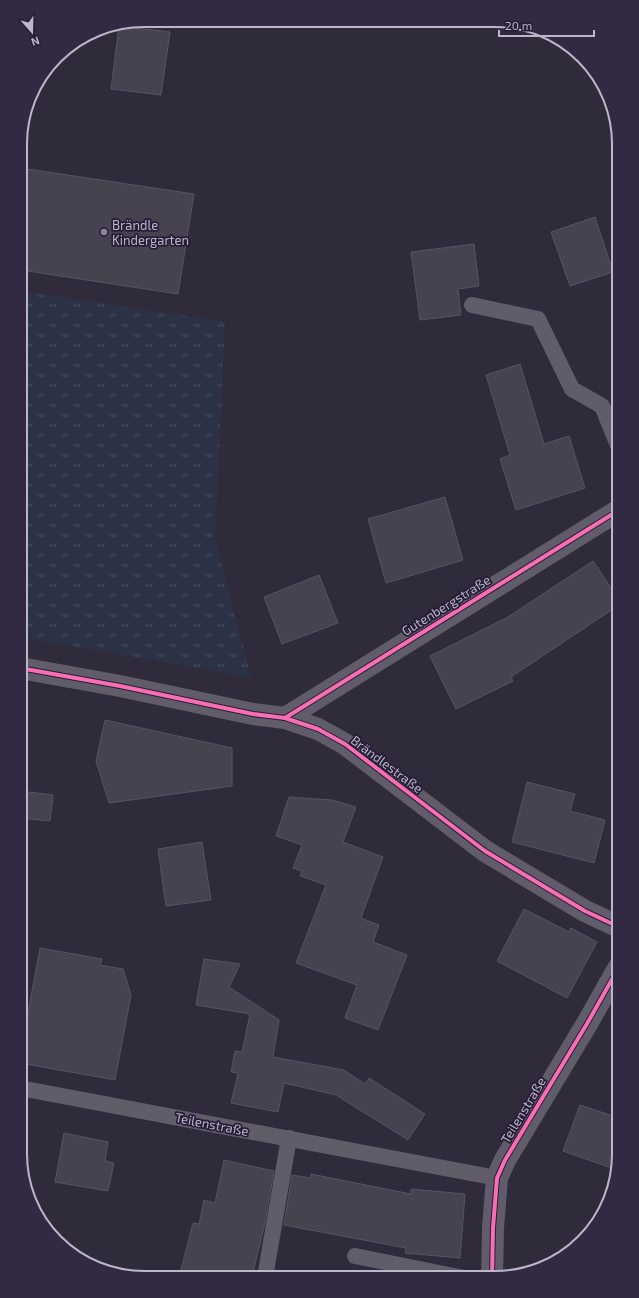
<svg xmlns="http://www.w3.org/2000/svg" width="639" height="1298" viewBox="0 0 639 1298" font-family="'Exo 2',sans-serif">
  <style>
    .grass { fill: url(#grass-tufts) }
    .building { fill: #464250; stroke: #585362 }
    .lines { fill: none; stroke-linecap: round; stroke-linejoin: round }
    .lane { stroke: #605c69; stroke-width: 16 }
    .street { stroke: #605c69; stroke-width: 22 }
    .cycleway-casing { stroke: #261e36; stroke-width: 6 }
    .cycleway { stroke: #f96db3; stroke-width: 4 }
    .poi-dot { fill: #8c8599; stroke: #261e36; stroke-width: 1.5 }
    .labels { text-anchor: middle; stroke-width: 3.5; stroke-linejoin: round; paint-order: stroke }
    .poi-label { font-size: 13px; fill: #bdb6cb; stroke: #261e36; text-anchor: start }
    .street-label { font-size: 13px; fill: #bdb6cb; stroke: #261e36 }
    .rim { fill: none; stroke: #bdb6cb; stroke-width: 2 }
  </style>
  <defs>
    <pattern id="grass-tufts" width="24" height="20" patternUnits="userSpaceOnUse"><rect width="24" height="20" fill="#2c3245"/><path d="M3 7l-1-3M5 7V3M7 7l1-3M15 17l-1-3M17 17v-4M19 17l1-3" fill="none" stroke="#494d5e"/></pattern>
  </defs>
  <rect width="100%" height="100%" fill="#302b3b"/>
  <path class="grass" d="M 21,291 L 225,322 L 215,539 L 251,677 L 21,637 Z"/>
  <g class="building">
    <path d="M 119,26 L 170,32 L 161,95 L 111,89 Z"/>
    <path d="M 21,168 L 194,194 L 178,294 L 21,270 Z"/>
    <path d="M 595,217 L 613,272 L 570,286 L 551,232 Z"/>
    <path d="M 474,244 L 479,286 L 458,289 L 461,315 L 420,320 L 411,252 Z"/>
    <path d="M 520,364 L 544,444 L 569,436 L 585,488 L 516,510 L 500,459 L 510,455 L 486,375 Z"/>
    <path d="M 445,497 L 463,560 L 386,583 L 368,519 Z"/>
    <path d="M 593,561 L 619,600 L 619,605 L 511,677 L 513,681 L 456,709 L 430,656 L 508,617 Z"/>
    <path d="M 319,575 L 338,623 L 282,644 L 264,597 Z"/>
    <path d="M 105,720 L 232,748 L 232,786 L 109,803 L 96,761 Z"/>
    <path d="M 527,782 L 575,794 L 570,811 L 605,820 L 594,863 L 512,842 Z"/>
    <path d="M 20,791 L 53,795 L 50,821 L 20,818 Z"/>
    <path d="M 289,797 L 332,800 L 356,807 L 343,842 L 383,857 L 361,918 L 379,925 L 373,942 L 407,955 L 378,1030 L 345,1018 L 357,985 L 296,963 L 326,885 L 300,876 L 302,871 L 293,868 L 302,845 L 276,836 Z"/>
    <path d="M 202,842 L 211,900 L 166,906 L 158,849 Z"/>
    <path d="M 524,909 L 569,932 L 571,928 L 597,942 L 567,998 L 497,961 Z"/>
    <path d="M 40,948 L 102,959 L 100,965 L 123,969 L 131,995 L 115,1080 L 20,1063 L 20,1012 L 28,1013 Z"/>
    <path d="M 204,959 L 240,964 L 229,987 L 279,1020 L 273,1057 L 344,1070 L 365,1084 L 369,1078 L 425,1114 L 408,1140 L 336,1095 L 284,1083 L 278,1112 L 231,1103 L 238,1073 L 231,1072 L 235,1051 L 242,1052 L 250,1014 L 196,1005 Z"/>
    <path d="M 580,1105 L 619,1118 L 619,1162 L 617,1170 L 563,1151 Z"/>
    <path d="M 64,1133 L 108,1142 L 105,1161 L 114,1163 L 108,1191 L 55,1182 Z"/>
    <path d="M 224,1160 L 274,1171 L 265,1223 L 252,1277 L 179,1277 L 193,1223 L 199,1224 L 204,1200 L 215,1203 Z"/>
    <path d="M 311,1174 L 411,1194 L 411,1189 L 465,1194 L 460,1258 L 405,1253 L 406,1248 L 284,1225 L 292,1175 L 310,1178 Z"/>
  </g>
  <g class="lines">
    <g class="lane">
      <path d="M 472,305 L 538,319 L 572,389 L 602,406 L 619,448"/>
      <path d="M 20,1088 L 497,1178"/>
      <path d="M 355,1256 L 464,1278"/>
      <path d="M 265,1277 L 289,1138"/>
    </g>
    <g class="street">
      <path d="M 20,668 L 120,686 L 253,714 L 285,718 L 318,729 L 345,744 L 485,851 L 585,911 L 619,927"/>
      <path d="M 285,718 L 619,510"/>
      <path d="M 492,1278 L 493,1228 L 497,1178 L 505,1160 L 588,1022 L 619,967"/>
    </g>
    <g class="cycleway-casing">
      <g id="cycleway">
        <path d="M 20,668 L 120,686 L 253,714 L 285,718 L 318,729 L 345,744 L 485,851 L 585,911 L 619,927"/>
        <path d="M 285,718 L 619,510"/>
        <path d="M 492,1278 L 493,1228 L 497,1178 L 505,1160 L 588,1022 L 619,967"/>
      </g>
    </g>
    <use href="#cycleway" class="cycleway"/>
  </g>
  <circle class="poi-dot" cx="104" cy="232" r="4"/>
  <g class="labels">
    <g class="poi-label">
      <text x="112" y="230">Brändle<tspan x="112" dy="15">Kindergarten</tspan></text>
    </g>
    <g class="street-label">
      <text transform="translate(446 605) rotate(-32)" y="5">Gutenbergstraße</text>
      <text transform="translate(387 764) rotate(37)" y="5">Brändlestraße</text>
      <text transform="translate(523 1110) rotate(-59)" y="5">Teilenstraße</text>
      <text transform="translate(212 1124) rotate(11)" y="5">Teilenstraße</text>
    </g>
  </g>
  <path d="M0 0H639V1298H0ZM144 27H495A117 117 0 0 1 612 144V1154A117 117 0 0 1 495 1271H144A117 117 0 0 1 27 1154V144A117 117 0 0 1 144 27Z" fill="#322a42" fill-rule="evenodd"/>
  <path class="rim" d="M144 27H495A117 117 0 0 1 612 144V1154A117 117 0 0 1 495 1271H144A117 117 0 0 1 27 1154V144A117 117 0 0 1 144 27Z"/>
  <g transform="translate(32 32) rotate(160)" stroke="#261e36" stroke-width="3" paint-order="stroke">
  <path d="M0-3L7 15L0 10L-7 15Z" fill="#bdb6cb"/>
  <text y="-6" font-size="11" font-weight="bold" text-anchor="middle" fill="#bdb6cb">N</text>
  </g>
  <path d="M499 30v6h95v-6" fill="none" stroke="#bdb6cb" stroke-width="2"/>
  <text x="505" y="30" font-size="12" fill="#bdb6cb" stroke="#261e36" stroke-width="3" paint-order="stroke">20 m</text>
</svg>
